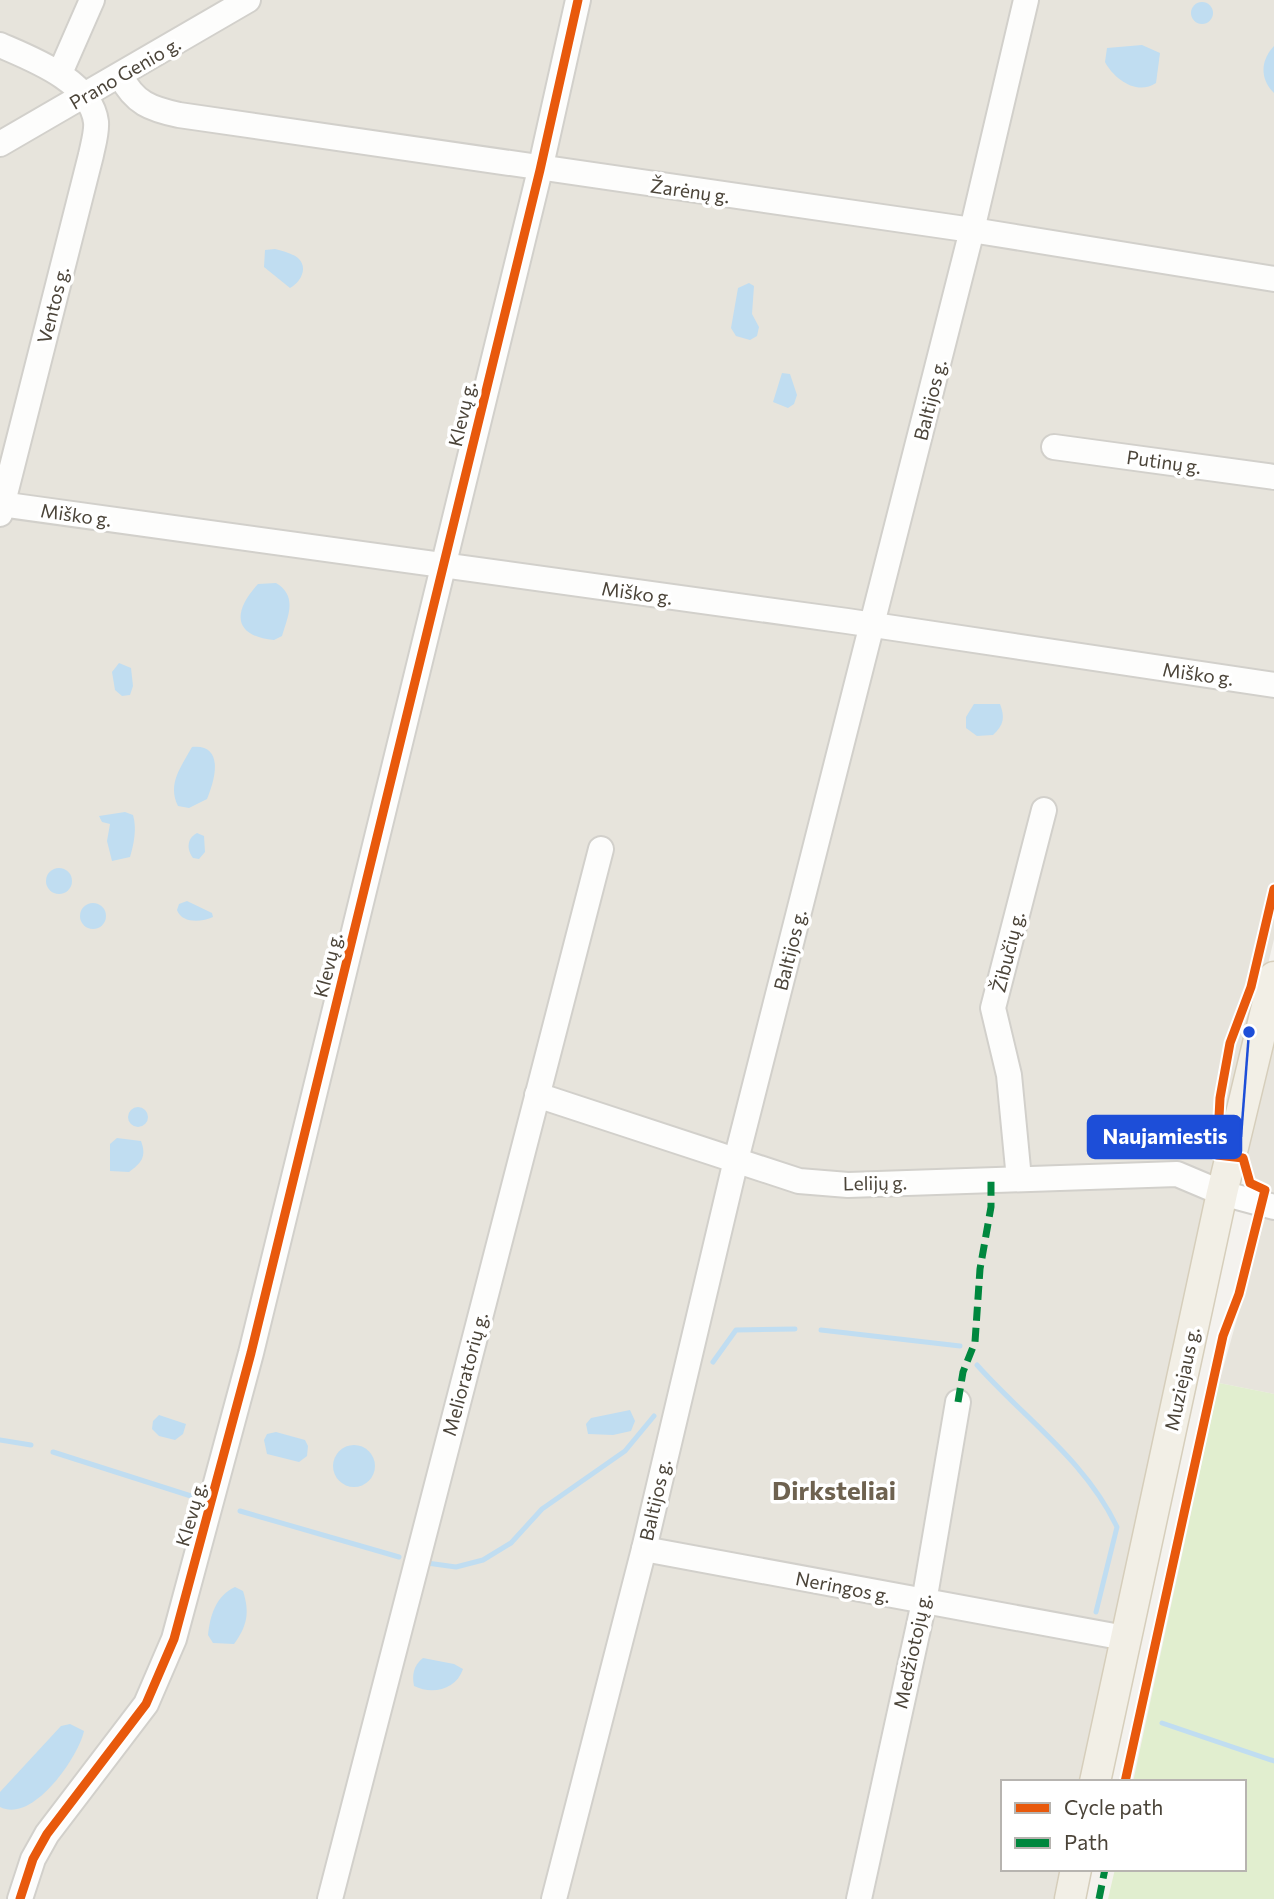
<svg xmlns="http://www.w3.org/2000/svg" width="1274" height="1899" viewBox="0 0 1274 1899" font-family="Commissioner,sans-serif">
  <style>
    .residential { fill: #e7e4dc }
    .green { fill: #e1eecf }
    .water { fill: #c0ddf1 }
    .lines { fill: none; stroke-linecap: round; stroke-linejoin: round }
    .stream { stroke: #c0ddf1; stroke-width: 5 }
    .minor-casing { stroke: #d2d0cb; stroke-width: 28 }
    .major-casing { stroke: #d6cebb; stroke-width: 33 }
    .minor { stroke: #fdfdfc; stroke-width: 24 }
    .major { stroke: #f2efe6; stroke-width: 30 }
    .quiet { stroke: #00873e; stroke-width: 7; stroke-dasharray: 14 7; stroke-linecap: butt }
    .cycleway-casing { stroke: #fff; stroke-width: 13 }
    .cycleway { stroke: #e8590c; stroke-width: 9 }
    .labels { text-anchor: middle; stroke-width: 7; stroke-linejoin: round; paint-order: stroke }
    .street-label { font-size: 19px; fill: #4b4439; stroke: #fff }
    .district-label { font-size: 26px; font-weight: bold; fill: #6e6250; stroke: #fff }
    .leader { fill: none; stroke: #1d4ed8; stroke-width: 2.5 }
    .callout-dot { fill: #1d4ed8; stroke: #fff; stroke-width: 2.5 }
    .callout { fill: #1d4ed8; stroke: #1d4ed8; stroke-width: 2.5 }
    .callout-label { font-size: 21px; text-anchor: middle; font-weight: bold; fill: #fff }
  </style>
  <rect width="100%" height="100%" fill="#f4f2ee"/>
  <g class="residential">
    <path d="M 0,0 L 1274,0 L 1274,939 L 1218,1174 L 1083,1782 L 1003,1782 L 1003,1869 L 1063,1869 L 1057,1899 L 0,1899 Z"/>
    <path d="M 1274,1029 L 1274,1394 L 1219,1383 L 1266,1215 L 1245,1184 L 1246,1146 Z"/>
  </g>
  <path class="green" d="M 1219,1383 L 1274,1394 L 1274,1899 L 1108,1899 L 1115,1869 L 1244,1869 L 1244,1782 L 1133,1782 Z"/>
  <g class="water">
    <circle cx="1202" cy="13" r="11"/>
    <path d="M 1142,45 L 1160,53 L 1156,83 C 1137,96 1114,79 1105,62 L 1107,48 Z"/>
    <path d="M 1274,46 L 1274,93 C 1260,79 1260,61 1274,46 Z"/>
    <path d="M 275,249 C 282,251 292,253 298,258 C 309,268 300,283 290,288 L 264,267 L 265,250 Z"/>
    <path d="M 749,283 L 754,286 L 752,314 L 759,327 L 757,336 L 750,340 L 736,336 L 731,328 L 738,288 Z"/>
    <path d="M 782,373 L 790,374 L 797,395 L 794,404 L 788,408 L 773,402 Z"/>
    <path d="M 276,583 C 298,596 288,616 282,636 L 274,640 C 232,636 233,611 258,584 Z"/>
    <path d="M 119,663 L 131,668 L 133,686 L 130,695 L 122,696 L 115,690 L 112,672 Z"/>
    <path d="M 974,704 L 1000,704 C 1005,717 1004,725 993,735 L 977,736 L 966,728 L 966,717 Z"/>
    <path d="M 192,747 C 225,744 215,780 207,799 L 189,808 L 178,806 C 167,784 181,767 192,747 Z"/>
    <path d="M 125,812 L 133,815 C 137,828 134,844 130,857 L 112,861 L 107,841 L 110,824 L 102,822 L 99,816 Z"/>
    <path d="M 197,833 L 204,836 L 205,852 L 199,859 L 193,858 C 187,850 186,839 197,833 Z"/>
    <circle cx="59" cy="881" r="13"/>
    <path d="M 187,901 L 212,913 L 213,917 C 202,922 182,924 177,910 L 179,904 Z"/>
    <circle cx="93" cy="916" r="13"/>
    <circle cx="138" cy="1117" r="10"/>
    <path d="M 117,1138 L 141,1141 C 147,1157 141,1163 129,1172 L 110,1171 L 110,1144 Z"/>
    <path d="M 630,1410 L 635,1421 L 631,1431 L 613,1435 L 588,1434 L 586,1424 L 591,1418 Z"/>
    <path d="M 159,1415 L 186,1424 L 183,1434 L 175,1440 L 159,1436 L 152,1429 L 153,1421 Z"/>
    <path d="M 276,1432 L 305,1440 L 308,1446 L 307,1456 L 299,1462 L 267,1454 L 264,1440 L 267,1434 Z"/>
    <circle cx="354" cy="1466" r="21"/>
    <path d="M 235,1587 L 243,1591 C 250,1613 247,1626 234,1644 L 213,1643 L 208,1635 C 210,1615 216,1596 235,1587 Z"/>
    <path d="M 423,1658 L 454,1664 L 463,1669 C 456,1690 432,1695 414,1686 C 412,1675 413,1666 423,1658 Z"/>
    <path d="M 70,1724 L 84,1731 C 78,1758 32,1824 0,1807 L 0,1792 L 61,1726 Z"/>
  </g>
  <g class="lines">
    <g class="stream">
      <path d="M 821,1330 L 960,1346"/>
      <path d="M 713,1362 L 736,1330 L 795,1329"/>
      <path d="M 977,1365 C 1025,1419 1085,1460 1117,1527 L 1096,1612"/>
      <path d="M 0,1440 L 31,1445"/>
      <path d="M 53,1452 L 191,1496"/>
      <path d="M 240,1511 L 399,1557"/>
      <path d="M 427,1563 L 456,1567 L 483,1560 L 511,1543 L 542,1509 L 625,1451 L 654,1416"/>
      <path d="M 1162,1723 L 1274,1761"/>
    </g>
    <g class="minor-casing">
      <g id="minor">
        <path d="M 0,45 C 32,59 91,81 96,122 C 97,132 93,145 91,155 L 0,514"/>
        <path d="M 60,73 L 92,0"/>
        <path d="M 121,76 C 134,103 151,109 179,115 L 972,230 L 1274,279"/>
        <path d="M 0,144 L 248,0"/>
        <path d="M 1054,447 L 1274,477"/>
        <path d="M 0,504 L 847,621 L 1274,685"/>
        <path d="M 537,1095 L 799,1181 L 848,1185 L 1177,1174 L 1222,1193 L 1274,1207"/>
        <path d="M 1019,1179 L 1009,1075 L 993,1008 L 1044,810"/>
        <path d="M 644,1549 L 1125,1638"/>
        <path d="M 20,1899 L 33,1859 L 47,1834 L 146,1704 L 174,1639 L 251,1353 L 540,170 L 578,0"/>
        <path d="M 330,1899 L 601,849"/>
        <path d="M 554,1899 L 644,1549 L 736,1160 L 972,230 L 1026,0"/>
        <path d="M 859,1899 L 924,1602 L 958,1402"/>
      </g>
    </g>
    <g class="major-casing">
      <g id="major">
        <path d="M 1095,1782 L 1222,1193 L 1274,977"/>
        <path d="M 1070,1899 L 1076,1869"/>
      </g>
    </g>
    <use href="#minor" class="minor"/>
    <use href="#major" class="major"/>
    <g class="quiet">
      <path d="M 958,1402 L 963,1372 L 975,1342 L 980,1269 L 991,1207 L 991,1180"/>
      <path d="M 1099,1899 L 1105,1869"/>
    </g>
    <g class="cycleway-casing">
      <g id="cycleway">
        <path d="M 1125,1782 L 1223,1336 L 1239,1294 L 1265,1190 L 1250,1183 L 1243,1158 L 1217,1155 L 1220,1098 L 1230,1043 L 1251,987 L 1274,889"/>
        <path d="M 20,1899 L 33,1859 L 47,1834 L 146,1704 L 174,1639 L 251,1353 L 540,170 L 578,0"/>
      </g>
    </g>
    <use href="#cycleway" class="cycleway"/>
  </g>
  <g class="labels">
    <g class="street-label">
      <text transform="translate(125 73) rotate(-30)" y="7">Prano Genio g.</text>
      <text transform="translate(690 191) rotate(8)" y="7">Žarėnų g.</text>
      <text transform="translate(53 305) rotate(-76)" y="7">Ventos g.</text>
      <text transform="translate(930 400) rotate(-76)" y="7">Baltijos g.</text>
      <text transform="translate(462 414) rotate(-77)" y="7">Klevų g.</text>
      <text transform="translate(1164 462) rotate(8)" y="7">Putinų g.</text>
      <text transform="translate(76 515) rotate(8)" y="7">Miško g.</text>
      <text transform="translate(637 593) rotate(8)" y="7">Miško g.</text>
      <text transform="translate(1198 674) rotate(8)" y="7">Miško g.</text>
      <text transform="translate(790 950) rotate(-76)" y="7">Baltijos g.</text>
      <text transform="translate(1008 952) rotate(-76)" y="7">Žibučių g.</text>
      <text transform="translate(328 965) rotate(-76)" y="7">Klevų g.</text>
      <text transform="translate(875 1183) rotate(-1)" y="7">Lelijų g.</text>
      <text transform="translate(465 1374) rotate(-75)" y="7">Melioratorių g.</text>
      <text transform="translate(1182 1379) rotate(-78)" y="7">Muziejaus g.</text>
      <text transform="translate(655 1500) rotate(-77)" y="7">Baltijos g.</text>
      <text transform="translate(191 1514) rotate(-74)" y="7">Klevų g.</text>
      <text transform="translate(843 1587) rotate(11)" y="7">Neringos g.</text>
      <text transform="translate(912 1651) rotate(-78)" y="7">Medžiotojų g.</text>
    </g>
    <g class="district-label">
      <text x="834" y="1500">Dirksteliai</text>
    </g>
  </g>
  <path class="leader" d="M1249 1032L1241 1137"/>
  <circle class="callout-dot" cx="1249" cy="1032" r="7"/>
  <rect class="callout" x="1088" y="1116" width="153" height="42" rx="7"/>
  <g class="callout-label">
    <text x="1165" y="1144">Naujamiestis</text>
  </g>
  <rect x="1001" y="1780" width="245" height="91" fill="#ffffff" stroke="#b7b4b0" stroke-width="2"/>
  <rect x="1015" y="1803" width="35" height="10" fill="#e8590c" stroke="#b7b4b0" stroke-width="2"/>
  <text x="1064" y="1815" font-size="21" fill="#4b4439">Cycle path</text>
  <rect x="1015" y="1838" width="35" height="10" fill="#00873e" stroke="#b7b4b0" stroke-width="2"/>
  <text x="1064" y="1850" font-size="21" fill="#4b4439">Path</text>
</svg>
